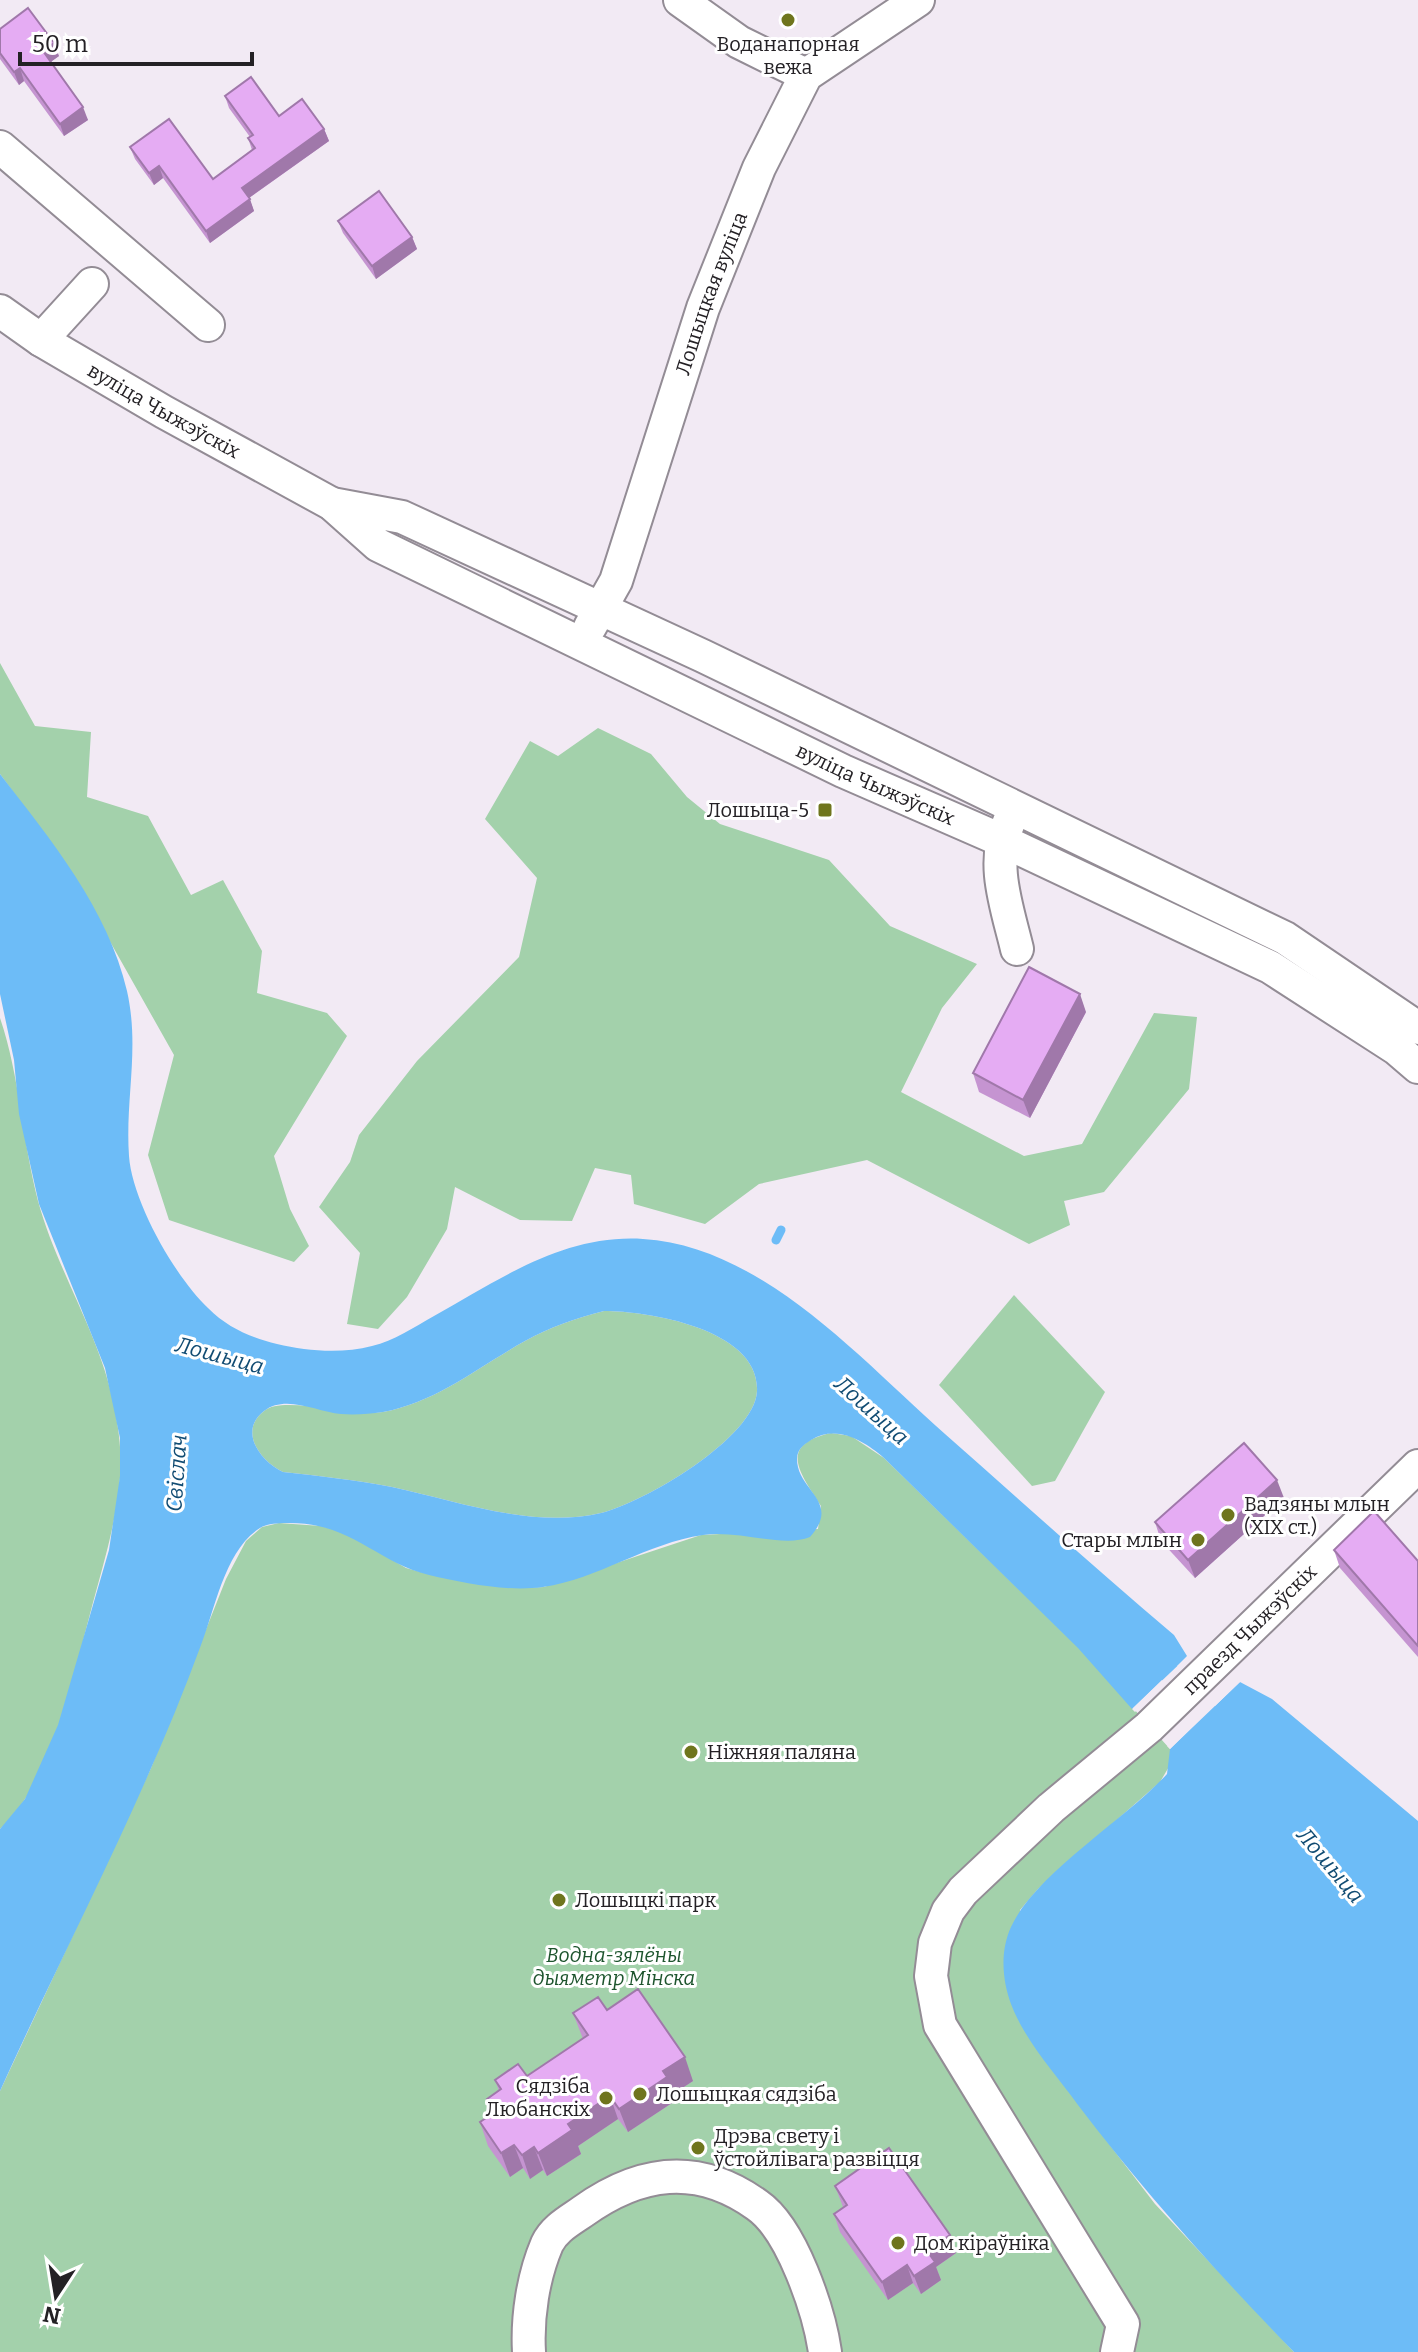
<svg xmlns="http://www.w3.org/2000/svg" width="1418" height="2352" viewBox="0 0 1418 2352" font-family="Bitter,serif">
  <style>
    .green { fill: #a3d1ab }
    .water { fill: #6dbcf7; fill-rule: evenodd }
    .pier { fill: #f2eaf4 }
    .lines { fill: none; stroke-linecap: round; stroke-linejoin: round }
    .stream { stroke: #6dbcf7; stroke-width: 9 }
    .minor-casing { stroke: #938c95; stroke-width: 36 }
    .minor { stroke: #fff; stroke-width: 32 }
    .wall { fill: #c594d1 }
    .shaded-wall { fill: #a078aa }
    .building { fill: #e5acf3; stroke: #a078aa; stroke-width: 2 }
    .poi-dot { fill: #6f751d; stroke: #fff; stroke-width: 3 }
    .labels { text-anchor: middle; stroke-width: 6; stroke-linejoin: round; paint-order: stroke }
    .poi-label { font-size: 20px; fill: #242125; stroke: #fff; text-anchor: start }
    .street-label { font-size: 20px; fill: #242125; stroke: #fff }
    .park-label { font-size: 20px; font-style: italic; fill: #1e552e; stroke: #fff }
    .water-label { font-size: 22px; font-style: italic; fill: #114c73; stroke: #fff }
  </style>
  <rect width="100%" height="100%" fill="#f2eaf4"/>
  <g class="green">
    <path d="M 0,663 L 35,726 L 91,732 L 87,797 L 148,816 L 191,895 L 223,880 L 262,951 L 257,993 L 327,1013 L 347,1036 L 274,1156 L 290,1209 L 309,1246 L 294,1262 L 169,1220 L 148,1155 L 174,1055 L 68,867 L 0,774 Z"/>
    <path d="M 598,728 L 651,754 L 687,797 L 720,824 L 829,860 L 890,926 L 977,964 L 942,1008 L 901,1092 L 1024,1156 L 1082,1144 L 1154,1013 L 1197,1017 L 1189,1089 L 1104,1192 L 1064,1201 L 1070,1225 L 1029,1244 L 867,1160 L 759,1184 L 705,1224 L 634,1204 L 631,1175 L 595,1168 L 572,1221 L 520,1220 L 455,1187 L 447,1229 L 407,1297 L 378,1329 L 347,1324 L 360,1253 L 319,1207 L 350,1162 L 359,1135 L 417,1061 L 519,957 L 537,878 L 485,819 L 530,741 L 558,756 Z"/>
    <path d="M 0,1018 C 20,1077 22,1140 38,1201 C 57,1271 100,1334 114,1406 C 119,1430 122,1453 120,1478 C 116,1525 102,1568 90,1614 C 72,1682 53,1780 0,1829 Z"/>
    <path d="M 1014,1295 L 1105,1392 L 1055,1481 L 1032,1486 L 939,1385 Z"/>
    <path d="M 604,1311 C 648,1311 760,1329 757,1391 C 755,1438 643,1503 601,1513 C 532,1529 458,1501 392,1487 C 356,1480 320,1476 283,1472 C 260,1461 238,1431 264,1411 C 283,1395 351,1417 383,1412 C 437,1402 478,1367 525,1341 C 550,1327 576,1318 604,1311 Z"/>
    <path d="M 831,1433 L 851,1436 L 884,1458 L 1078,1647 L 1170,1749 L 1170,1765 L 1160,1782 L 1038,1889 L 1020,1910 L 1047,2063 L 1155,2204 L 1294,2352 L 0,2352 L 0,2091 L 151,1768 L 226,1579 L 246,1541 L 262,1527 L 279,1523 L 321,1526 L 346,1533 L 406,1568 L 428,1574 L 524,1588 L 544,1587 L 701,1535 L 818,1529 L 821,1506 C 800,1473 777,1445 831,1433 Z"/>
  </g>
  <path class="water" d="M 0,774 C 51,840 108,909 127,991 C 140,1049 125,1099 129,1156 C 132,1201 175,1277 208,1308 C 228,1328 250,1337 277,1344 C 307,1351 341,1354 372,1346 C 394,1341 414,1327 434,1316 C 500,1279 564,1234 643,1239 C 762,1246 861,1360 945,1434 C 1021,1501 1096,1569 1174,1635 L 1187,1656 L 1177,1666 L 1215,1706 L 1240,1682 L 1272,1699 L 1418,1821 L 1418,2352 L 1294,2352 C 1217,2273 1145,2193 1078,2105 C 1055,2073 1025,2041 1011,2004 C 1002,1979 1000,1951 1011,1927 C 1035,1874 1126,1819 1167,1774 L 1170,1749 L 1197,1722 L 1162,1680 L 1132,1709 L 1078,1648 L 884,1458 C 864,1441 837,1424 811,1440 C 803,1445 797,1450 797,1459 C 797,1491 842,1501 810,1537 C 783,1548 739,1530 703,1535 C 647,1543 598,1579 543,1587 C 507,1592 464,1583 429,1575 C 376,1562 352,1523 290,1523 C 280,1523 268,1523 260,1528 C 225,1550 215,1609 201,1645 C 145,1798 67,1943 0,2091 L 0,1829 L 25,1799 L 58,1725 L 109,1550 L 120,1476 L 120,1438 L 105,1368 L 39,1204 L 19,1114 L 14,1060 L 0,994 ZM 604,1311 C 648,1311 760,1329 757,1391 C 755,1438 643,1503 601,1513 C 532,1529 458,1501 392,1487 C 356,1480 320,1476 283,1472 C 260,1461 238,1431 264,1411 C 286,1394 317,1412 341,1414 C 355,1415 369,1414 383,1412 C 437,1402 478,1367 525,1341 C 550,1327 576,1318 604,1311 Z"/>
  <path class="pier" d="M 1190,1654 L 1190,1658 L 1182,1666 L 1214,1701 L 1237,1680 L 1240,1682 L 1170,1749 L 1167,1746 L 1192,1722 L 1162,1686 L 1135,1712 L 1132,1709 Z"/>
  <g class="lines">
    <path class="stream" d="M 776,1240 L 781,1230"/>
    <g class="minor-casing">
      <g id="minor">
        <path d="M 680,0 L 739,42 L 806,75"/>
        <path d="M 0,147 L 208,325"/>
        <path id="s1" d="M 0,311 L 41,340 L 164,412 L 332,504 L 378,545 L 843,771 L 1001,840 L 1270,967 L 1397,1049 L 1418,1067"/>
        <path d="M 41,340 L 92,284"/>
        <path d="M 332,504 L 402,517 L 703,656 L 1285,938 L 1418,1028"/>
        <path id="s2" d="M 590,627 L 616,581 L 703,308 L 759,168 L 806,75 L 918,0"/>
        <path d="M 1009,822 C 990,863 1007,907 1017,949"/>
        <path d="M 529,2352 C 527,2317 533,2277 547,2244 C 554,2229 569,2221 582,2212 C 639,2171 697,2162 757,2205 C 792,2229 819,2311 825,2352"/>
        <path id="s3" d="M 1117,2352 L 1123,2324 L 940,2025 L 931,1976 L 935,1943 L 948,1911 L 963,1891 L 1051,1808 L 1149,1727 L 1418,1466"/>
      </g>
    </g>
    <use href="#minor" class="minor"/>
  </g>
  <g class="wall">
    <path d="M 0,29 L 59,56 L 50,62 L 88,120 L 64,136 L 24,81 L 19,85 L 0,59 Z"/>
    <path d="M 225,96 L 279,116 L 324,129 L 329,141 L 249,198 L 254,211 L 210,243 L 163,178 L 154,185 L 135,159 L 130,147 L 213,179 L 252,150 L 248,138 L 250,137 L 229,108 Z"/>
    <path d="M 338,221 L 412,237 L 417,249 L 376,279 L 343,233 Z"/>
    <path d="M 1086,1012 L 1030,1118 L 979,1092 L 973,1073 Z"/>
    <path d="M 1284,1498 L 1195,1578 L 1161,1541 L 1155,1522 Z"/>
    <path d="M 1334,1550 L 1418,1561 L 1418,1657 L 1340,1568 Z"/>
    <path d="M 607,2010 L 693,2081 L 673,2094 L 675,2101 L 628,2132 L 618,2119 L 578,2146 L 581,2154 L 547,2176 L 543,2170 L 530,2179 L 523,2168 L 510,2177 L 488,2146 L 480,2122 L 492,2114 L 487,2099 L 499,2091 L 495,2080 L 527,2076 L 583,2039 L 573,2013 Z"/>
    <path d="M 835,2186 L 956,2253 L 936,2267 L 941,2280 L 921,2294 L 913,2283 L 888,2300 L 840,2232 L 834,2214 L 843,2207 Z"/>
  </g>
  <g class="shaded-wall">
    <path d="M 54,43 L 59,56 L 48,64 L 43,51 Z"/>
    <path d="M 20,68 L 24,81 L 19,85 L 14,72 Z"/>
    <path d="M 83,107 L 88,120 L 64,136 L 60,124 Z"/>
    <path d="M 324,129 L 329,141 L 246,200 L 242,188 Z"/>
    <path d="M 159,166 L 163,178 L 154,185 L 149,173 Z"/>
    <path d="M 250,199 L 254,211 L 210,243 L 206,231 Z"/>
    <path d="M 412,237 L 417,249 L 376,279 L 372,266 Z"/>
    <path d="M 1080,994 L 1086,1012 L 1030,1118 L 1023,1100 Z"/>
    <path d="M 1277,1480 L 1284,1498 L 1195,1578 L 1188,1560 Z"/>
    <path d="M 685,2057 L 693,2081 L 673,2094 L 675,2101 L 628,2132 L 619,2109 L 663,2071 Z"/>
    <path d="M 610,2096 L 618,2119 L 578,2146 L 581,2154 L 547,2176 L 538,2153 L 568,2124 Z"/>
    <path d="M 514,2145 L 523,2168 L 510,2177 L 501,2153 Z"/>
    <path d="M 534,2147 L 543,2170 L 530,2179 L 522,2155 Z"/>
    <path d="M 950,2235 L 956,2253 L 936,2267 L 941,2280 L 921,2294 L 914,2276 L 927,2251 Z"/>
    <path d="M 907,2265 L 913,2283 L 888,2300 L 882,2282 Z"/>
  </g>
  <g class="building">
    <path d="M 28,8 L 54,43 L 43,51 L 83,107 L 60,124 L 20,68 L 14,72 L 0,53 L 0,29 Z"/>
    <path d="M 251,77 L 279,116 L 302,99 L 324,129 L 242,188 L 250,199 L 206,231 L 159,166 L 149,173 L 130,147 L 169,119 L 213,179 L 255,148 L 248,138 L 253,135 L 225,96 Z"/>
    <path d="M 379,191 L 412,237 L 372,266 L 338,221 Z"/>
    <path d="M 1029,967 L 1080,994 L 1023,1100 L 973,1073 Z"/>
    <path d="M 1244,1443 L 1277,1480 L 1188,1560 L 1155,1522 Z"/>
    <path d="M 1374,1511 L 1418,1561 L 1418,1646 L 1334,1550 Z"/>
    <path d="M 638,1989 L 685,2057 L 663,2071 L 667,2077 L 619,2109 L 610,2096 L 568,2124 L 572,2130 L 538,2153 L 534,2147 L 522,2155 L 514,2145 L 501,2153 L 480,2122 L 495,2112 L 487,2099 L 501,2089 L 495,2080 L 518,2064 L 527,2076 L 588,2035 L 573,2013 L 598,1997 L 607,2010 Z"/>
    <path d="M 889,2148 L 950,2235 L 927,2251 L 935,2262 L 914,2276 L 907,2265 L 882,2282 L 834,2214 L 847,2205 L 835,2186 Z"/>
  </g>
  <g class="poi-dot">
    <circle cx="788" cy="20" r="8"/>
    <rect x="817" y="802" width="16" height="16" rx="4"/>
    <circle cx="1228" cy="1515" r="8"/>
    <circle cx="1198" cy="1540" r="8"/>
    <circle cx="691" cy="1752" r="8"/>
    <circle cx="559" cy="1900" r="8"/>
    <circle cx="640" cy="2094" r="8"/>
    <circle cx="606" cy="2098" r="8"/>
    <circle cx="698" cy="2148" r="8"/>
    <circle cx="898" cy="2243" r="8"/>
  </g>
  <g class="labels">
    <g class="poi-label">
      <text x="788" y="51" text-anchor="middle">Воданапорная<tspan x="788" dy="23">вежа</tspan></text>
      <text x="809" y="817" text-anchor="end">Лошыца-5</text>
      <text x="1244" y="1511">Вадзяны млын<tspan x="1244" dy="23">(XIX ст.)</tspan></text>
      <text x="1182" y="1547" text-anchor="end">Стары млын</text>
      <text x="707" y="1759">Ніжняя паляна</text>
      <text x="575" y="1907">Лошыцкі парк</text>
      <text x="590" y="2093" text-anchor="end">Сядзіба<tspan x="590" dy="23">Любанскіх</tspan></text>
      <text x="656" y="2101">Лошыцкая сядзіба</text>
      <text x="714" y="2143">Дрэва свету і<tspan x="714" dy="23">ўстойлівага развіцця</tspan></text>
      <text x="914" y="2250">Дом кіраўніка</text>
    </g>
    <g class="street-label">
      <text dy="7" stroke="none"><textPath href="#s2" startOffset="356">Лошыцкая вуліца</textPath></text>
      <text dy="7" stroke="none"><textPath href="#s1" startOffset="192">вуліца Чыжэўскіх</textPath></text>
      <text dy="7" stroke="none"><textPath href="#s1" startOffset="998">вуліца Чыжэўскіх</textPath></text>
      <text dy="7" stroke="none"><textPath href="#s3" startOffset="910">праезд Чыжэўскіх</textPath></text>
    </g>
    <g class="park-label">
      <text x="614" y="1962">Водна-зялёны<tspan x="614" dy="23">дыяметр Мінска</tspan></text>
    </g>
    <g class="water-label">
      <text transform="translate(220 1355) rotate(15)" y="8">Лошыца</text>
      <text transform="translate(872 1410) rotate(42)" y="8">Лошыца</text>
      <text transform="translate(176 1473) rotate(-86)" y="8">Свіслач</text>
      <text transform="translate(1331 1865) rotate(50)" y="8">Лошыца</text>
    </g>
  </g>
  <g transform="translate(56 2296) rotate(192)" stroke="#ffffff" stroke-width="6" paint-order="stroke">
  <path d="M0-6L14 30L0 20L-14 30Z" fill="#242125"/>
  <text y="-12" font-size="22" font-weight="bold" text-anchor="middle" fill="#242125">N</text>
  </g>
  <path d="M20 52v12h232v-12" fill="none" stroke="#242125" stroke-width="4"/>
  <text x="32" y="52" font-size="24" fill="#242125" stroke="#ffffff" stroke-width="6" paint-order="stroke">50 m</text>
</svg>
